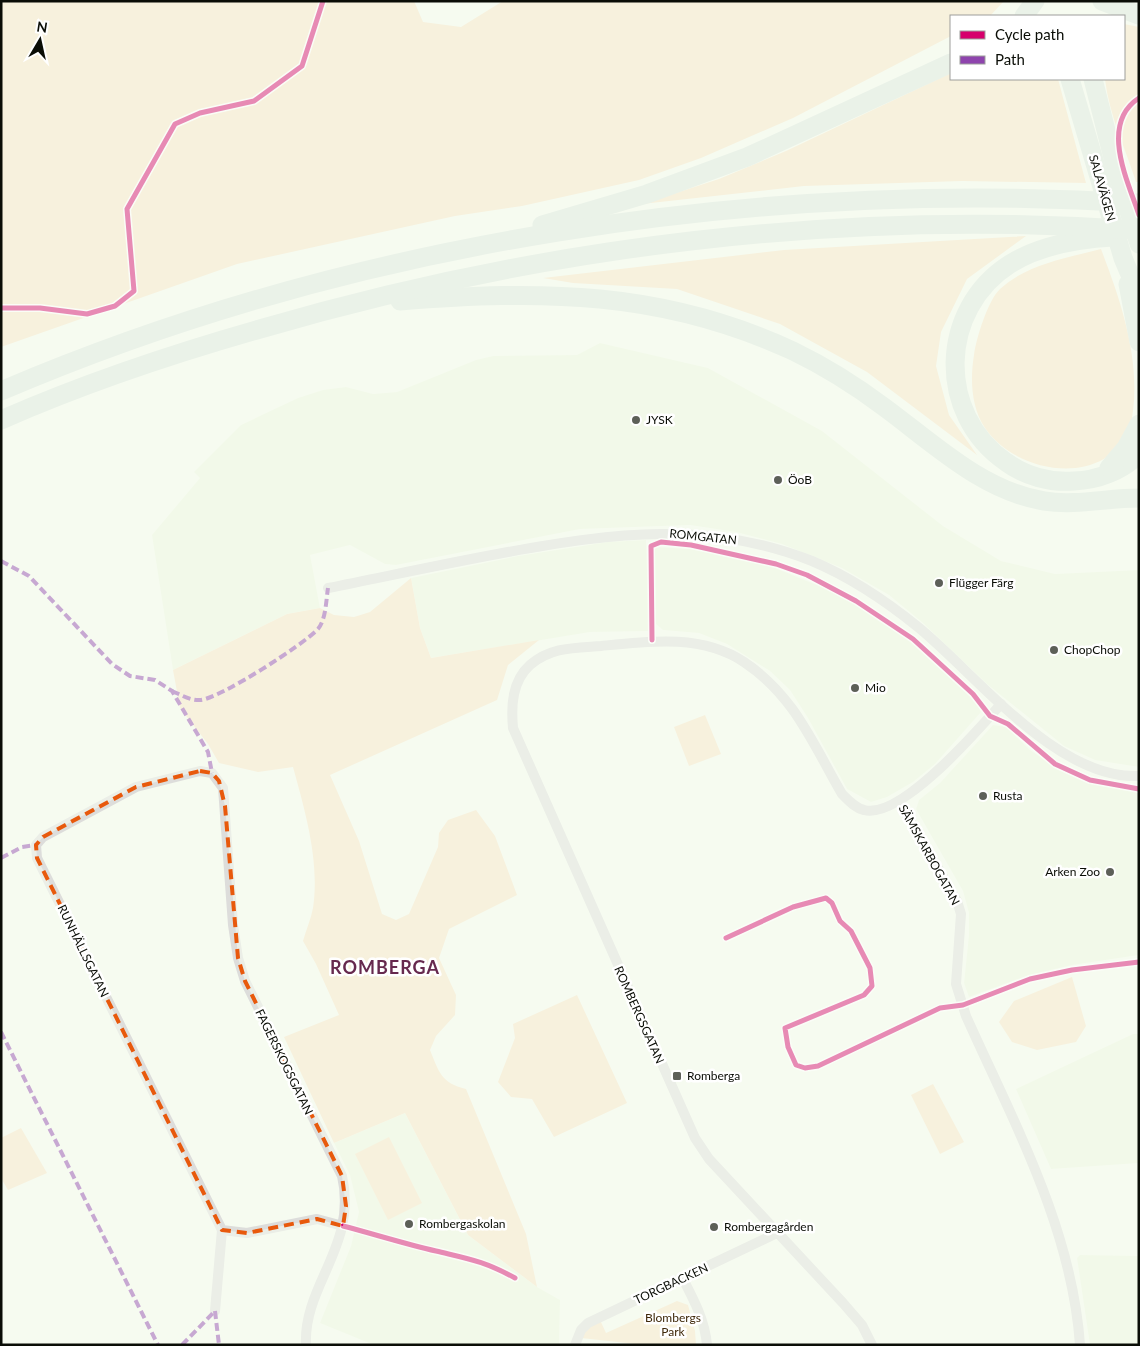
<svg xmlns="http://www.w3.org/2000/svg" width="1140" height="1346" viewBox="0 0 1140 1346" font-family="Lato,sans-serif">
  <style>
    .built { fill: #eef7e1 }
    .green { fill: #f9e4c6 }
    .lines { fill: none; stroke-linecap: round; stroke-linejoin: round }
    .street { stroke: #dddddb; stroke-width: 10 }
    .highway { stroke: #dce6de; stroke-width: 19 }
    .quiet { stroke: #8e44ad; stroke-width: 4; stroke-dasharray: 8 4; stroke-linecap: butt }
    .cycleway-casing { stroke: #fff; stroke-width: 8 }
    .cycleway { stroke: #d6006c; stroke-width: 5 }
    .marked { fill: none; stroke: #e8590c; stroke-width: 4; stroke-dasharray: 10 6; stroke-linejoin: round }
    .poi-dot { fill: #5d6058; stroke: #fff; stroke-width: 2 }
    .labels { text-anchor: middle; stroke-width: 5; stroke-linejoin: round; paint-order: stroke }
    .street-label { font-size: 12px; fill: #0a0d06; stroke: #fff }
    .poi-label { font-size: 12px; fill: #0a0d06; stroke: #fff; text-anchor: start }
    .park-label { font-size: 12px; fill: #3f280a; stroke: #fff }
    .district-label { font-size: 18px; font-weight: bold; letter-spacing: 1px; fill: #66294e; stroke: #fff }
  </style>
  <rect width="100%" height="100%" fill="#f6fbf0"/>
  <g class="built">
    <path d="M 600,343 L 708,368 L 822,431 L 943,526 L 1001,561 L 1055,574 L 1139,570 L 1139,767 L 1095,760 L 1064,746 L 987,684 L 923,623 L 889,595 L 842,568 L 782,544 L 736,532 L 690,525 L 580,529 L 396,565 L 385,564 L 350,545 L 310,555 L 320,608 L 287,614 L 173,670 L 152,535 L 200,478 L 194,472 L 241,425 L 298,398 L 323,390 L 346,387 L 373,394 L 397,392 L 476,360 L 493,356 L 577,355 Z"/>
    <path d="M 646,540 L 649,631 L 590,632 L 431,658 L 420,628 L 411,578 L 518,556 L 608,542 Z"/>
    <path d="M 655,547 L 690,549 L 730,556 L 775,568 L 829,590 L 874,614 L 911,640 L 939,662 L 972,695 L 981,712 L 935,764 L 913,782 L 887,797 L 871,802 L 847,789 L 808,718 L 790,690 L 770,671 L 727,644 L 699,633 L 663,630 L 656,624 Z"/>
    <path d="M 993,725 L 1006,727 L 1030,750 L 1061,771 L 1089,783 L 1139,791 L 1139,955 L 1072,965 L 1029,975 L 969,997 L 964,983 L 969,935 L 969,913 L 963,891 L 916,809 L 919,800 L 940,783 Z"/>
    <path d="M 1133,1034 L 1139,1034 L 1139,1163 L 1051,1169 L 1016,1089 Z"/>
    <path d="M 405,1113 L 468,1235 L 537,1287 L 560,1300 L 559,1345 L 374,1345 L 320,1323 L 351,1246 L 359,1212 L 350,1175 L 334,1143 Z"/>
    <path d="M 1080,1255 L 1139,1256 L 1139,1345 L 1090,1345 L 1077,1258 Z"/>
  </g>
  <g class="green">
    <path d="M 1,1 L 414,1 L 423,22 L 461,27 L 503,1 L 1004,1 L 990,16 L 951,16 L 951,36 L 793,118 L 701,158 L 639,180 L 522,206 L 455,216 L 237,264 L 1,347 Z"/>
    <path d="M 1124,24 L 1139,27 L 1139,182 L 1136,182 C 1125,147 1109,115 1105,79 L 1124,79 Z"/>
    <path d="M 951,73 L 951,79 L 1058,79 L 1086,183 L 962,181 L 804,186 L 642,204 L 719,179 L 786,151 Z"/>
    <path d="M 1026,236 L 967,279 L 941,332 L 936,366 L 949,415 L 977,455 L 867,372 L 780,324 L 677,289 L 573,283 L 543,278 L 784,250 Z"/>
    <path d="M 1101,249 C 1120,299 1140,356 1133,411 C 1132,416 1132,424 1130,429 C 1104,489 1016,474 985,428 C 971,407 970,379 974,355 C 976,339 988,300 1000,289 C 1027,264 1067,258 1101,249 Z"/>
    <path d="M 411,578 L 420,628 L 431,658 L 539,640 L 508,665 L 497,700 L 330,775 L 359,841 L 382,914 L 396,920 L 409,914 L 438,847 L 439,833 L 448,820 L 476,810 L 495,836 L 517,895 L 449,929 L 439,958 L 456,995 L 455,1015 L 436,1036 L 430,1050 C 439,1072 441,1083 466,1089 L 526,1234 L 537,1287 L 468,1235 L 405,1113 L 334,1143 L 284,1037 L 339,1015 L 316,964 L 303,941 C 306,930 311,919 313,908 C 320,861 305,811 293,767 L 258,772 L 219,763 L 208,744 L 180,708 L 173,670 L 287,614 L 320,608 L 334,615 L 354,617 L 370,612 Z"/>
    <path d="M 705,715 L 721,754 L 689,766 L 674,727 Z"/>
    <path d="M 1072,977 L 1086,1026 L 1076,1042 L 1037,1050 L 1012,1042 L 999,1022 L 1014,1001 Z"/>
    <path d="M 577,995 L 627,1103 L 554,1137 L 532,1099 L 511,1097 L 498,1082 L 515,1038 L 513,1024 Z"/>
    <path d="M 933,1084 L 964,1142 L 940,1154 L 911,1095 Z"/>
    <path d="M 21,1128 L 47,1173 L 8,1190 L 1,1178 L 1,1138 Z"/>
    <path d="M 389,1137 L 422,1203 L 388,1220 L 355,1154 Z"/>
    <path d="M 677,1301 L 688,1305 L 695,1331 L 696,1345 L 645,1345 L 581,1338 L 585,1331 L 600,1320 L 606,1333 Z"/>
  </g>
  <g class="lines">
    <g class="street">
      <path d="M 328,588 C 388,576 448,563 508,552 C 613,533 709,520 812,561 C 850,577 886,601 918,627 C 977,675 1057,780 1139,776"/>
      <path d="M 899,801 L 957,901 L 961,914 L 956,984 L 966,1016 C 1013,1121 1072,1228 1080,1345"/>
      <path d="M 683,1279 C 694,1300 705,1321 707,1345"/>
      <path d="M 215,1311 L 222,1230"/>
      <path d="M 306,1345 C 303,1285 358,1246 342,1176 L 245,981 L 238,958 L 233,925 L 223,788 L 212,773 L 200,771 L 136,787 L 43,837 L 36,845 L 37,858 L 222,1230 L 247,1233 L 317,1219 L 343,1226"/>
      <path d="M 575,1345 L 581,1330 L 588,1323 L 777,1233"/>
      <path d="M 872,1345 L 862,1325 L 843,1303 L 709,1159 L 695,1138 L 513,728 C 511,706 512,681 530,665 C 551,647 574,648 601,646 C 649,641 702,634 744,662 C 794,695 813,744 842,794 C 848,800 855,808 864,810 C 901,820 978,730 1001,704"/>
    </g>
    <g class="highway">
      <path d="M 1102,1 L 1139,15"/>
      <path d="M 1024,16 L 1035,1"/>
      <path d="M 1070,79 L 1123,258 L 1139,296"/>
      <path d="M 1093,79 L 1115,166 L 1139,244"/>
      <path d="M 542,225 L 647,194 L 747,157 L 951,63"/>
      <path d="M 1113,237 C 1078,239 1040,245 1010,264 C 939,309 936,414 1006,462 C 1025,476 1050,483 1074,481 C 1098,480 1122,471 1139,454"/>
      <path d="M 1128,284 L 1139,342"/>
      <path d="M 400,301 C 540,290 662,290 793,351 C 824,366 856,386 884,407 C 933,443 982,491 1044,501 C 1076,506 1107,498 1139,498"/>
      <path d="M 1,391 C 351,241 760,179 1139,203"/>
      <path d="M 1,420 C 85,383 172,354 260,329 C 544,246 843,209 1139,230"/>
      <path d="M 1109,468 L 1126,448 L 1139,424"/>
    </g>
    <g class="quiet">
      <path d="M 1,561 L 29,576 L 112,664 L 130,676 L 155,680 L 172,691 L 208,752 L 212,773"/>
      <path d="M 172,691 C 181,695 191,701 201,700 C 222,697 303,645 318,629 C 326,619 326,601 328,588"/>
      <path d="M 1,858 L 22,847 L 36,845"/>
      <path d="M 1,1032 L 158,1345"/>
      <path d="M 215,1311 L 219,1345"/>
      <path d="M 182,1345 L 215,1311"/>
    </g>
    <g class="cycleway-casing">
      <g id="cycleway">
        <path d="M 1139,98 C 1099,124 1128,181 1139,215"/>
        <path d="M 1,308 L 40,308 L 87,314 L 115,306 L 134,291 L 127,209 L 175,124 L 200,113 L 254,101 L 302,66 L 323,1"/>
        <path d="M 652,640 L 651,546 L 661,542 L 691,545 L 776,564 L 807,575 L 856,601 L 913,639 L 973,694 L 990,716 L 1008,724 L 1055,764 L 1090,780 L 1139,789"/>
        <path d="M 726,938 L 793,907 L 826,898 L 832,903 L 840,921 L 851,931 L 870,968 L 872,986 L 864,995 L 785,1028 L 788,1047 L 796,1065 L 805,1068 L 818,1066 L 940,1008 L 963,1005 L 1030,979 L 1072,970 L 1139,962"/>
        <path d="M 343,1226 C 374,1234 405,1244 436,1251 C 469,1259 484,1261 515,1278"/>
      </g>
    </g>
    <use href="#cycleway" class="cycleway"/>
  </g>
  <path d="M0 0H1140V1346H0ZM 200,771 L 212,773 L 219,781 L 225,806 L 238,958 L 245,981 L 342,1176 L 346,1206 L 343,1226 L 317,1219 L 247,1233 L 222,1230 L 37,858 L 36,845 L 43,837 L 136,787 Z" fill="#f6fbf0" fill-opacity=".55" fill-rule="evenodd"/>
  <path class="marked" d="M 200,771 L 212,773 L 219,781 L 225,806 L 238,958 L 245,981 L 342,1176 L 346,1206 L 343,1226 L 317,1219 L 247,1233 L 222,1230 L 37,858 L 36,845 L 43,837 L 136,787 Z"/>
  <g class="poi-dot">
    <circle cx="636" cy="420" r="5"/>
    <circle cx="778" cy="480" r="5"/>
    <circle cx="939" cy="583" r="5"/>
    <circle cx="1054" cy="650" r="5"/>
    <circle cx="855" cy="688" r="5"/>
    <circle cx="983" cy="796" r="5"/>
    <circle cx="1110" cy="872" r="5"/>
    <rect x="672" y="1071" width="10" height="10" rx="2.5"/>
    <circle cx="409" cy="1224" r="5"/>
    <circle cx="714" cy="1227" r="5"/>
  </g>
  <g class="labels">
    <g class="street-label">
      <text transform="translate(1102 188) rotate(74)" y="4">SALAVÄGEN</text>
      <text transform="translate(703 537) rotate(6)" y="4">ROMGATAN</text>
      <text transform="translate(929 855) rotate(61)" y="4">SÄMSKARBOGATAN</text>
      <text transform="translate(83 951) rotate(64)" y="4">RUNHÄLLSGATAN</text>
      <text transform="translate(639 1015) rotate(66)" y="4">ROMBERGSGATAN</text>
      <text transform="translate(284 1062) rotate(64)" y="4">FAGERSKOGSGATAN</text>
      <text transform="translate(671 1284) rotate(-25)" y="4">TORGBACKEN</text>
    </g>
    <g class="poi-label">
      <text x="646" y="424">JYSK</text>
      <text x="788" y="484">ÖoB</text>
      <text x="949" y="587">Flügger Färg</text>
      <text x="1064" y="654">ChopChop</text>
      <text x="865" y="692">Mio</text>
      <text x="993" y="800">Rusta</text>
      <text x="1100" y="876" text-anchor="end">Arken Zoo</text>
      <text x="687" y="1080">Romberga</text>
      <text x="419" y="1228">Rombergaskolan</text>
      <text x="724" y="1231">Rombergagården</text>
    </g>
    <g class="park-label">
      <text x="673" y="1322">Blombergs<tspan x="673" dy="14">Park</tspan></text>
    </g>
    <g class="district-label">
      <text x="385" y="974">ROMBERGA</text>
    </g>
  </g>
  <rect width="1140" height="1346" fill="none" stroke="#0a0d06" stroke-width="5"/>
  <rect x="950" y="15" width="175" height="65" fill="#ffffff" stroke="#9d9e9b"/>
  <rect x="960" y="31" width="25" height="8" fill="#d6006c" stroke="#9d9e9b"/>
  <text x="995" y="40" font-size="15" fill="#0a0d06">Cycle path</text>
  <rect x="960" y="56" width="25" height="8" fill="#8e44ad" stroke="#9d9e9b"/>
  <text x="995" y="65" font-size="15" fill="#0a0d06">Path</text>
  <g transform="translate(40 40) rotate(9)" stroke="#ffffff" stroke-width="4" paint-order="stroke">
  <path d="M0-4L9 19L0 12L-9 19Z" fill="#0a0d06"/>
  <text y="-8" font-size="14" font-weight="bold" text-anchor="middle" fill="#0a0d06">N</text>
  </g>
</svg>
